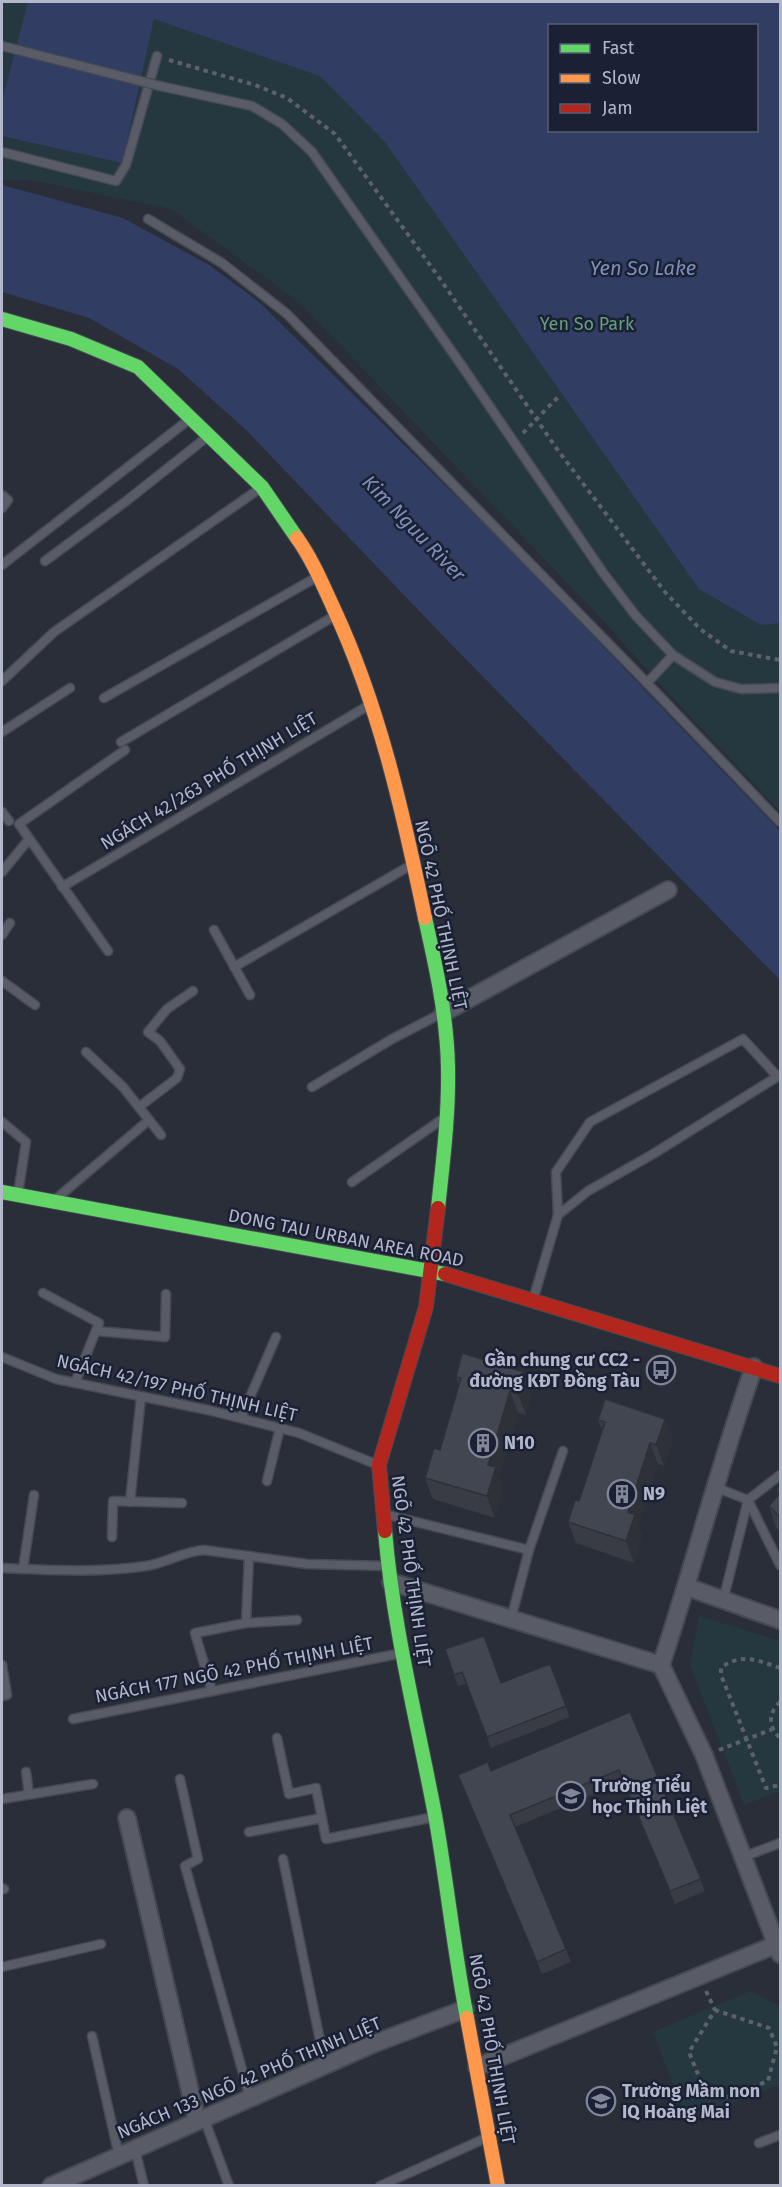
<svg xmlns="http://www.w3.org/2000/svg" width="782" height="2187" viewBox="0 0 782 2187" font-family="'Fira Sans',sans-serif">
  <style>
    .green { fill: #253840; fill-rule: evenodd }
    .water { fill: #313d63; fill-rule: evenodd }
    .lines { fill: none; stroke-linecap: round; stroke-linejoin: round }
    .lane-casing { stroke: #454952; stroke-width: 11 }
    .street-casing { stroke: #454952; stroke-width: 20 }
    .fast-casing { stroke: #454952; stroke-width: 16 }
    .slow-casing { stroke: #454952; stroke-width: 16 }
    .jam-casing { stroke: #454952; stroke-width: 16 }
    .path { stroke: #5c616a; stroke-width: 4; stroke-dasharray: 4.5 4.5; stroke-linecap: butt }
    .lane { stroke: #595c67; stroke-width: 8 }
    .street { stroke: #595c67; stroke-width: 16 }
    .fast { stroke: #63d668; stroke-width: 14 }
    .slow { stroke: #ff974d; stroke-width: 14 }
    .jam { stroke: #b3261e; stroke-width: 14 }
    .lane-bridge-casing { stroke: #454952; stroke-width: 11; stroke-linecap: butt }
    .lane-bridge { stroke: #595c67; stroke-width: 8 }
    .wall { fill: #393c45 }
    .shaded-wall { fill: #2e3138 }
    .building { fill: #424650; stroke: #2e3138; stroke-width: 1.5 }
    .labels { text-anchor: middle; stroke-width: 5; stroke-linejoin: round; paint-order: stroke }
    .park-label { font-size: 18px; fill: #679e7d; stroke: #1b2135 }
    .street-label { font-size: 18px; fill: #b2b7cb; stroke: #1b2135 }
    .poi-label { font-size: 18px; font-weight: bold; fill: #b2b7cb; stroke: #1b2135; text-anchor: start }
    .water-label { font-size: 20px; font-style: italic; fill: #7f8eb9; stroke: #1b2135 }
  </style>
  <rect width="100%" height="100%" fill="#292e39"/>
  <g class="green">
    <path d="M 2,2 L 780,2 L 780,811 L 653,677 L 613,631 L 299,302 L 171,209 L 30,180 L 2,180 ZM 550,26 L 756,26 L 756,130 L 550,130 Z"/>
    <path d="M 699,1616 L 780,1641 L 780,1791 L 744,1805 L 690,1665 Z"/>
    <path d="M 750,1991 L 777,2005 L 780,2014 L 780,2085 L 687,2121 L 653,2032 Z"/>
  </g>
  <g class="water">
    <path d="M 28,2 L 780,2 L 780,623 L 761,625 L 699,589 L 385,142 L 320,76 L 154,19 L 122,163 L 2,136 L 2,101 ZM 550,26 L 756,26 L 756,130 L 550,130 Z"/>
    <path d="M 2,185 L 123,218 L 209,265 L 259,302 L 507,546 L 780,831 L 780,980 L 446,639 L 246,430 L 178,369 L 89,318 L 2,292 Z"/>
  </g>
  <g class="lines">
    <g class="lane-casing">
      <g id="lane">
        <path d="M 160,86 L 252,106 L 282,124 L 312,152 L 462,366 L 604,574 L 636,616 L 673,655 L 715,682 L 741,689 L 780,688"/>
        <path d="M 2,152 L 116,181 L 126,165 L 157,56"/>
        <path d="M 148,219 L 222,263 L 287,314 L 647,683"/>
        <path d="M 2,495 L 8,500 L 2,508"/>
        <path d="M 45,561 L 125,502 L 207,437"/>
        <path d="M 2,565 L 191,418"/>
        <path d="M 673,655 L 647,683 L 780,822"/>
        <path d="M 2,681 L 54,632 L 262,487"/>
        <path d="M 104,698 L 317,577"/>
        <path d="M 2,732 L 70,688"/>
        <path d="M 121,742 L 336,615"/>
        <path d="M 2,812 L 9,821"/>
        <path d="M 2,872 L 29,839"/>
        <path d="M 62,887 L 371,704"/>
        <path d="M 214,930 L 250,995"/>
        <path d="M 2,935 L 10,923"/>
        <path d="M 108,951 L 19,824 L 125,750"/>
        <path d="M 234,967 L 413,864"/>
        <path d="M 2,981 L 35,1005"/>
        <path d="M 86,1052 L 123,1087 L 161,1135"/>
        <path d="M 312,1087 L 392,1039 L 442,1013"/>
        <path d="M 139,1107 L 177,1078 L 180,1069 L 160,1041 L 148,1032 L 167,1009 L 193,991"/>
        <path d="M 2,1122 L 26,1142 L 18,1194"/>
        <path d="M 352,1182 L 444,1118"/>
        <path d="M 56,1199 L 149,1120"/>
        <path d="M 558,1215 L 556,1172 L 590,1122 L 743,1039 L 778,1077"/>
        <path d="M 43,1293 L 99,1323 L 75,1383"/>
        <path d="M 533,1300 L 558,1215 L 588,1191 L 653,1154 L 780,1075"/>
        <path d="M 96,1331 L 165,1337 L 166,1294"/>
        <path d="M 2,1357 L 56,1379 L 208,1410 L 299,1433 L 378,1465"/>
        <path d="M 241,1418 L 276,1337"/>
        <path d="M 267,1481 L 280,1428"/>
        <path d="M 715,1487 L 748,1500 L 780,1475"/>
        <path d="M 130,1502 L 141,1397"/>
        <path d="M 384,1514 L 529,1550"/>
        <path d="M 112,1537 L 113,1501 L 182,1503"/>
        <path d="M 2,1568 C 49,1570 99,1573 146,1566 C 166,1563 184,1551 204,1550 L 307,1564 L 388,1566"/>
        <path d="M 23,1569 L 34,1495"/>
        <path d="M 723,1601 L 748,1500 L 780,1565"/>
        <path d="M 511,1619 L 529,1550 L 563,1451"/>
        <path d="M 246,1623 L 249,1556"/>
        <path d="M 2,1665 L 7,1695 L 2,1696"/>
        <path d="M 212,1691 L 195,1633 L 246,1623 L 297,1620"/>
        <path d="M 73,1719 L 402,1653"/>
        <path d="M 277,1738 L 289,1794 L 316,1788 L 326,1839 L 434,1817"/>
        <path d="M 26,1772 L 29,1794"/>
        <path d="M 180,1779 L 198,1859 L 185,1866 L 250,2098"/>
        <path d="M 2,1799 L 93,1784"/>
        <path d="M 249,1832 L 322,1818"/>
        <path d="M 743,1857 L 780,1843"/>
        <path d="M 283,1859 L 325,2065"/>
        <path d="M 2,1888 L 4,1889"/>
        <path d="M 2,1967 L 101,1944"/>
        <path d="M 92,2036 L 119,2156"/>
        <path d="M 204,2118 L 229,2186"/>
        <path d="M 759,2143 L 780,2135"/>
        <path d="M 135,2149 L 144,2186"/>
        <path d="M 380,2186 L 486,2138"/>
      </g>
    </g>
    <g class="street-casing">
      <g id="street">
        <path d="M 443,1013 L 668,890"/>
        <path d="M 391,1582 L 661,1665"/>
        <path d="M 687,1587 L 780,1620"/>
        <path d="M 661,1665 L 704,1755 L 780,1954"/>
        <path d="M 661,1665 C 694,1566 719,1465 754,1367"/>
        <path d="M 127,1818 L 197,2121"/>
        <path d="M 477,2067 L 780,1943"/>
        <path d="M 51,2186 L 373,2044 L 465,2009"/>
      </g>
    </g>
    <g class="fast-casing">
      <g id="fast">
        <path d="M 2,319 L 71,339 L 138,367 L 262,487 L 297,538"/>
        <path d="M 425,918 C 436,967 447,1016 448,1067 C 449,1114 443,1161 438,1208"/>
        <path d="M 2,1192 L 445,1274"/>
        <path d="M 385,1531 C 393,1627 417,1720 435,1815 C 447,1882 454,1951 467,2018"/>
      </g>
    </g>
    <g class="slow-casing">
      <g id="slow">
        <path d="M 297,538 C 312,559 322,583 333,607 C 379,705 403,812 425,918"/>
        <path d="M 467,2018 L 498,2186"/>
      </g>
    </g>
    <g class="jam-casing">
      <g id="jam">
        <path d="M 445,1274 L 780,1376"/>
        <path d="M 385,1531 L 379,1465 L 426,1307 L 438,1208"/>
      </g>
    </g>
    <g class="path">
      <path d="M 169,60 L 255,85 L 287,98 L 335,134 L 438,276 L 557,449 L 665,592 L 700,629 L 731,651 L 780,660"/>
      <path d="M 523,433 L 559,396"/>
      <path d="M 780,1668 C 760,1661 741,1652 721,1668 L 721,1675 L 766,1788 L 780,1785"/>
      <path d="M 780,1702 C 768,1713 768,1727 780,1738"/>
      <path d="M 719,1750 L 773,1729"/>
      <path d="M 706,1991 L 715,2010 L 689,2052 L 704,2089 L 725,2098 L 768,2081 L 777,2047 L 769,2028 L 715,2010"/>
    </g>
    <use href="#lane" class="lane"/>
    <use href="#street" class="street"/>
    <use href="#fast" class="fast"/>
    <use href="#slow" class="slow"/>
    <use href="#jam" class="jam"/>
    <g class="lane-bridge-casing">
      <path id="lane-bridge" d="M 2,46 L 160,86"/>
    </g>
    <use href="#lane-bridge" class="lane-bridge"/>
  </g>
  <g class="wall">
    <path d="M 456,1377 L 532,1394 L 526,1415 L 518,1413 L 499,1476 L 503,1489 L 495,1518 L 433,1499 L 425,1478 L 440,1450 L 459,1386 Z"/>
    <path d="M 665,1419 L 673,1440 L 664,1466 L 658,1464 L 638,1525 L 642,1536 L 634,1563 L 576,1543 L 568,1522 L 579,1501 L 602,1430 L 598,1420 Z"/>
    <path d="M 780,1486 L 780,1531 L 776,1528 L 769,1506 L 779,1495 L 777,1490 Z"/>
    <path d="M 445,1649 L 501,1683 L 550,1664 L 570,1717 L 491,1748 L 466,1684 L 458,1686 Z"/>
    <path d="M 630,1712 L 705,1891 L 675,1904 L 623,1782 L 515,1827 L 571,1962 L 542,1974 L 458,1775 L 491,1771 Z"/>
  </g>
  <g class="shaded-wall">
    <path d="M 524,1372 L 532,1394 L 526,1415 L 518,1394 Z"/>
    <path d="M 510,1391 L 518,1413 L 499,1476 L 503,1489 L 495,1518 L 487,1496 L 488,1465 Z"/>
    <path d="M 665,1419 L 673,1440 L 664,1466 L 656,1445 Z"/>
    <path d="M 650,1443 L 658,1464 L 638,1525 L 642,1536 L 634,1563 L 626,1541 L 628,1512 Z"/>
  </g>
  <g class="building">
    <path d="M 462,1353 L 524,1372 L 518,1394 L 510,1391 L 488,1465 L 496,1467 L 487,1496 L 425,1478 L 434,1448 L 440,1450 L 461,1378 L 456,1377 Z"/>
    <path d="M 605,1399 L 665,1419 L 656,1445 L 650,1443 L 628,1512 L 635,1515 L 626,1541 L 568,1522 L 575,1500 L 579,1501 L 605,1422 L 598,1420 Z"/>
    <path d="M 780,1493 L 780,1517 L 769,1506 Z"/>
    <path d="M 484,1636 L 501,1683 L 550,1664 L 566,1706 L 487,1737 L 462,1672 L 454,1675 L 445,1649 Z"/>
    <path d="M 630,1712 L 701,1879 L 670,1891 L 619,1770 L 510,1815 L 566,1949 L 537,1962 L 458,1775 L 488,1762 L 491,1771 Z"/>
  </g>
  <defs>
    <g id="bus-ring" transform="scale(1.5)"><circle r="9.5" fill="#1b2135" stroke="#828798" stroke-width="1.5"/><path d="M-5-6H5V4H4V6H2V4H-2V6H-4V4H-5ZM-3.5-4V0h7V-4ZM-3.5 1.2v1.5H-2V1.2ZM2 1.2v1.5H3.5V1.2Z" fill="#828798"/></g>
    <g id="building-ring" transform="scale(1.5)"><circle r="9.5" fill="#1b2135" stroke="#828798" stroke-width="1.5"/><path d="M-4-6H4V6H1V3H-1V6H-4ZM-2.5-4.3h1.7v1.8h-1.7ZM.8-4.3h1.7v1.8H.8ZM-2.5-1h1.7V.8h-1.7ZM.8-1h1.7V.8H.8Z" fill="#828798"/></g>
    <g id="school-ring" transform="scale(1.5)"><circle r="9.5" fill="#1b2135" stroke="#828798" stroke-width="1.5"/><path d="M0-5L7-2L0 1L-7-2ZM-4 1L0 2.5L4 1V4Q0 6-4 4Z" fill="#828798"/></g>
  </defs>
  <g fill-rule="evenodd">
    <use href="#bus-ring" x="661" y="1370"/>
    <use href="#building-ring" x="483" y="1443"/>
    <use href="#building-ring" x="622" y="1494"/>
    <use href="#school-ring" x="571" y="1796"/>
    <use href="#school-ring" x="601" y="2101"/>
  </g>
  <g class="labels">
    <g class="park-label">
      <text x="587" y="330">Yen So Park</text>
    </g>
    <g class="street-label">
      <text transform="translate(209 781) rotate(-31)" y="6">NGÁCH 42/263 PHỐ THỊNH LIỆT</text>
      <text transform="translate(441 915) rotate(78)" y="6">NGÕ 42 PHỐ THỊNH LIỆT</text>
      <text transform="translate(346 1238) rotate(11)" y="6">DONG TAU URBAN AREA ROAD</text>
      <text transform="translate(177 1388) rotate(13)" y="6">NGÁCH 42/197 PHỐ THỊNH LIỆT</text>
      <text transform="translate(411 1571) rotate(82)" y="6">NGÕ 42 PHỐ THỊNH LIỆT</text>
      <text transform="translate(234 1670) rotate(-11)" y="6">NGÁCH 177 NGÕ 42 PHỐ THỊNH LIỆT</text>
      <text transform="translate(492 2049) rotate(80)" y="6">NGÕ 42 PHỐ THỊNH LIỆT</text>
      <text transform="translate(249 2078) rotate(-23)" y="6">NGÁCH 133 NGÕ 42 PHỐ THỊNH LIỆT</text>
    </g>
    <g class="poi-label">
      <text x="640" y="1366" text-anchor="end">Gần chung cư CC2 -<tspan x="640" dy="21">đường KĐT Đồng Tàu</tspan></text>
      <text x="504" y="1449">N10</text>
      <text x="643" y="1500">N9</text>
      <text x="592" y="1792">Trường Tiểu<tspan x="592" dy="21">học Thịnh Liệt</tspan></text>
      <text x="622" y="2097">Trường Mầm non<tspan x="622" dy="21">IQ Hoàng Mai</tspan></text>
    </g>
    <g class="water-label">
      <text x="643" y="275">Yen So Lake</text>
      <text transform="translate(414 528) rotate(46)" y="7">Kim Nguu River</text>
    </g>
  </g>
  <rect width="782" height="2187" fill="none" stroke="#b2b7cb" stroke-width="6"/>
  <rect x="548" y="24" width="210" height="108" fill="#1b2135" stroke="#575d71" stroke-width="1.5"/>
  <rect x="560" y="44" width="30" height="9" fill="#63d668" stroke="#575d71" stroke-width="1.5"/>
  <text x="602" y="54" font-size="18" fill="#b2b7cb">Fast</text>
  <rect x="560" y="74" width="30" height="9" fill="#ff974d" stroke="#575d71" stroke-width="1.5"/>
  <text x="602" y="84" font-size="18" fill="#b2b7cb">Slow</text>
  <rect x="560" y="104" width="30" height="9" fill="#b3261e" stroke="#575d71" stroke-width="1.5"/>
  <text x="602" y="114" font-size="18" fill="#b2b7cb">Jam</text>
</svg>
